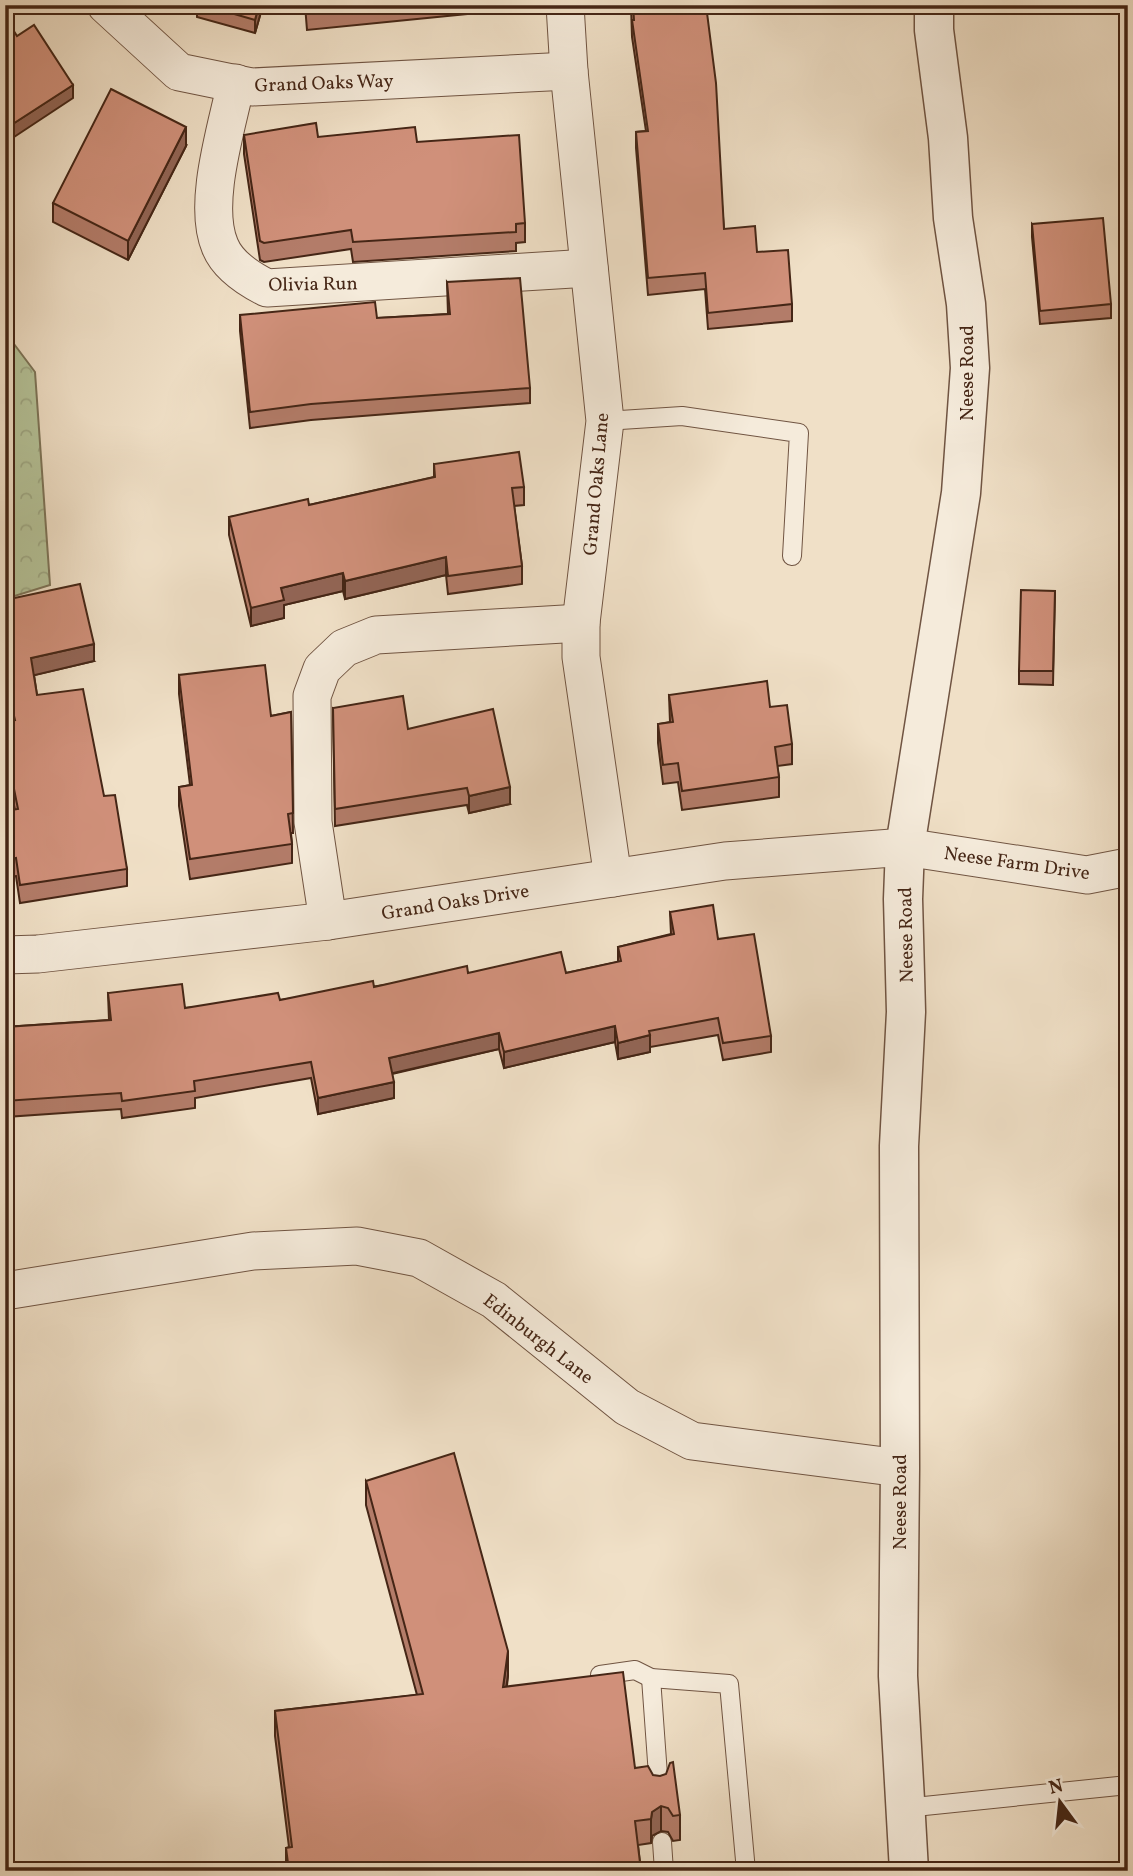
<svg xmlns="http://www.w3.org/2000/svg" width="1133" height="1876" viewBox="0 0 1133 1876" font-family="Vollkorn,serif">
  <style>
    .forest { fill: url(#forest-crowns); stroke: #7d7458; stroke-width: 2 }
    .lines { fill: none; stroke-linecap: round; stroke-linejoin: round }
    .service-casing { stroke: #705442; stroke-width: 20 }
    .minor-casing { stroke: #705442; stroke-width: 39 }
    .tertiary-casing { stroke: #705442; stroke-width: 41 }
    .service { stroke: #f5ebdb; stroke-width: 18 }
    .minor { stroke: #f5ebdb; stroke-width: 37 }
    .tertiary { stroke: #f5ebdb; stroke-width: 38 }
    .wall { fill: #b37c69; stroke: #452616; stroke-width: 2 }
    .shaded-wall { fill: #926555; stroke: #452616; stroke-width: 2 }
    .building { fill: #d0907a; stroke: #452616; stroke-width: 2 }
    .labels { text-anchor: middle; stroke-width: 7; stroke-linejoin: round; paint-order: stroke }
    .street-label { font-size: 19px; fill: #452616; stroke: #f5ebdb }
  </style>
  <defs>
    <pattern id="forest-crowns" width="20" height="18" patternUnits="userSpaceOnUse" patternTransform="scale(1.75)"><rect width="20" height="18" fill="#b5c399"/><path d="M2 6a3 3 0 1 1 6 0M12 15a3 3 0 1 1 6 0" fill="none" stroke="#9da783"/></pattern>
  </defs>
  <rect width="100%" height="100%" fill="#f0e0c7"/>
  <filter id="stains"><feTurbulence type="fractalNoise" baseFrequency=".00286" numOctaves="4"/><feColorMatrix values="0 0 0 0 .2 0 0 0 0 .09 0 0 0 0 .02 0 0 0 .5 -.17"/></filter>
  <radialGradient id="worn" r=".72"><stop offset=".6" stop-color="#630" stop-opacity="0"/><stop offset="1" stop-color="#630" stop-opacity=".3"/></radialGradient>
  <path class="forest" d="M 5,332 L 35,372 L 50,585 L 5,599 Z"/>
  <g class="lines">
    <g class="service-casing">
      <g id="service">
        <path d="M 605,421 L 682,416 L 799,433 L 792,556"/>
        <path d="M 600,1675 L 635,1670 L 651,1678 L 729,1684 L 746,1871"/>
        <path d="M 651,1678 L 659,1789"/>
        <path d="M 905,1808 L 1128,1785"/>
        <path d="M 662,1842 L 664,1871"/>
      </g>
    </g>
    <g class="minor-casing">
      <g id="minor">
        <path d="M 106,5 L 179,72 L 252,87 L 569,71"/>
        <path d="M 565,5 L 569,71 L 605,421 L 581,623 L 581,657 L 613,878"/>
        <path d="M 236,83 C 227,127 202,204 220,246 C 228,266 249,279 267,288 L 589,268"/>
        <path d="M 328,921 L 313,822 L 312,696 L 322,669 L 344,648 L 376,635 L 581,623"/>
        <path d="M 5,955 L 38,954 L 328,921 L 725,861 L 905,847 L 1087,875 L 1128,867"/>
        <path d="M 5,1291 L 253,1251 L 357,1246 L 419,1258 L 494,1300 L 627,1407 L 692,1441 L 900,1468"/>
      </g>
    </g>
    <g class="tertiary-casing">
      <path id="tertiary" d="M 909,1871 L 898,1676 L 900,1468 L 899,1146 L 906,1012 L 903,899 L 905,847 L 961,493 L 970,368 L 966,304 L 953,218 L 948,138 L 934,30 L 934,5"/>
    </g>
    <use href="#service" class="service"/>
    <use href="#minor" class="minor"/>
    <use href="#tertiary" class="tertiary"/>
  </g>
  <g class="wall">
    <path d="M 197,5 L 263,5 L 255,33 L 197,17 Z"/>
    <path d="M 305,5 L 497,5 L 497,11 L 307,30 Z"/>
    <path d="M 631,5 L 706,5 L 724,229 L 757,252 L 792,304 L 792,321 L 708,329 L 705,289 L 648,295 L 636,148 L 636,132 L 646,131 L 632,37 Z"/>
    <path d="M 1119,10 L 1128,10 L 1128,132 L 1120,132 Z"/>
    <path d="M 244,135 L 417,142 L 525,223 L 525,242 L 516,243 L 516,251 L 353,262 L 351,249 L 264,262 L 260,260 L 244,154 Z"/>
    <path d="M 186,146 L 128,260 L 53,222 L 53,203 Z"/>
    <path d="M 1032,224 L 1111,304 L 1111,318 L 1040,324 L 1032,237 Z"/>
    <path d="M 447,282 L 530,388 L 530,403 L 311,420 L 250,428 L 240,331 L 240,315 L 377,318 L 448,314 Z"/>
    <path d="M 434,464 L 524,487 L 524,505 L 514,506 L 522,566 L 522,584 L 448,594 L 446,575 L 345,599 L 343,591 L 284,605 L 284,618 L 251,626 L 229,535 L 229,517 L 309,505 L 434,477 Z"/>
    <path d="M 1055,591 L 1053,685 L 1019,684 L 1019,671 Z"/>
    <path d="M 5,600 L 94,661 L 34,675 L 37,695 L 104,796 L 127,869 L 127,886 L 20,903 L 16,876 L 5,877 L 5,811 L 15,810 L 5,761 L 5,721 L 11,720 L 5,695 Z"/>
    <path d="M 179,675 L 271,716 L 291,712 L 293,833 L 291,833 L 292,844 L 292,863 L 190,879 L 179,806 L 179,787 L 190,785 L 179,694 Z"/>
    <path d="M 669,695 L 770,707 L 792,744 L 792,764 L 777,766 L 779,777 L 779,797 L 682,810 L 678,782 L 663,784 L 658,743 L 658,724 L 670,722 Z"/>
    <path d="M 333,708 L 408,729 L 510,804 L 469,813 L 467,805 L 335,826 Z"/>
    <path d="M 670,912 L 718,939 L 771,1036 L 771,1052 L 723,1060 L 718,1035 L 650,1047 L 650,1052 L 618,1059 L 615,1042 L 504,1068 L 499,1049 L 392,1074 L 394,1098 L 318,1114 L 311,1078 L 195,1098 L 195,1108 L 122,1118 L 121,1109 L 6,1117 L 7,1139 L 5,1139 L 5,1027 L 109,1020 L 108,993 L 185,1008 L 280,1000 L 468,973 L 566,973 L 618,962 L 618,947 L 671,934 Z"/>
    <path d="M 366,1481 L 508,1675 L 507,1686 L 635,1768 L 680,1815 L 680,1840 L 673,1841 L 668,1832 L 661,1831 L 652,1836 L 651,1843 L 638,1845 L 641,1871 L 286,1871 L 286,1848 L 289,1847 L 275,1736 L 275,1711 L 417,1695 L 366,1505 Z"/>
  </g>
  <g class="shaded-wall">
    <path d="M 259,5 L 263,5 L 255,33 L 255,20 Z"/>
    <path d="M 73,85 L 73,98 L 5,143 L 5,129 Z"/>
    <path d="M 186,127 L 186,146 L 128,260 L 128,241 Z"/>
    <path d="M 446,557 L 446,575 L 345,599 L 345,581 Z"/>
    <path d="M 343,573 L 343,591 L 284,605 L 284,618 L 251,626 L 251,608 L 281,588 Z"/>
    <path d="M 94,644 L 94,661 L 31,676 L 31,658 Z"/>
    <path d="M 510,787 L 510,804 L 469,813 L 469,796 Z"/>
    <path d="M 615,1026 L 615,1042 L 504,1068 L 504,1052 Z"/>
    <path d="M 499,1033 L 499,1049 L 389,1074 L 389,1058 Z"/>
    <path d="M 650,1035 L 650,1052 L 618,1059 L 618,1043 Z"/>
    <path d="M 394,1082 L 394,1098 L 318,1114 L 318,1098 Z"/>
    <path d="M 508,1651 L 508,1675 L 503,1711 L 503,1687 Z"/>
    <path d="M 661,1806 L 661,1831 L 652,1836 L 651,1843 L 651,1819 L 652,1812 Z"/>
  </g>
  <g class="building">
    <path d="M 203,5 L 259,5 L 255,20 Z"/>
    <path d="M 307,5 L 362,5 L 307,11 Z"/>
    <path d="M 633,5 L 706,5 L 716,83 L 724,229 L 755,226 L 757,252 L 788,250 L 792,304 L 708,313 L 705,273 L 648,278 L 636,132 L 648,131 L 632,20 L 634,20 Z"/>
    <path d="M 1119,10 L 1128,10 L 1128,113 L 1120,113 Z"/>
    <path d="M 5,17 L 17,36 L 34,25 L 73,85 L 5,129 Z"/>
    <path d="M 111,89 L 186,127 L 128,241 L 53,203 Z"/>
    <path d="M 316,123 L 318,137 L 415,127 L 417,142 L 519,135 L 525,223 L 516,224 L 516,232 L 353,242 L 351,230 L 264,243 L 260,241 L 244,135 Z"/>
    <path d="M 1103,218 L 1111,304 L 1040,311 L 1032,224 Z"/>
    <path d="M 520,278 L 530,388 L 311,404 L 250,412 L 240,315 L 375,302 L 377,318 L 450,314 L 447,282 Z"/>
    <path d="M 519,452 L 524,487 L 512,488 L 522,566 L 448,576 L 446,557 L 345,581 L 343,573 L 281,588 L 284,600 L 251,608 L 229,517 L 308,499 L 309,505 L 435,477 L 434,464 Z"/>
    <path d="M 80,584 L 94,644 L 31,658 L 37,695 L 83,689 L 104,796 L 115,795 L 127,869 L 20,885 L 16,858 L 5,860 L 5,811 L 18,809 L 5,744 L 5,721 L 15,720 L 5,678 L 5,600 Z"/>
    <path d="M 1021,590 L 1055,591 L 1053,671 L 1019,671 Z"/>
    <path d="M 265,665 L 271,716 L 291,712 L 293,813 L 288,814 L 292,844 L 190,859 L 179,787 L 192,785 L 179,675 Z"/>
    <path d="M 767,681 L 770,707 L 787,705 L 792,744 L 775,747 L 779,777 L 682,791 L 678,763 L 663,765 L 658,724 L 673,722 L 669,695 Z"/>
    <path d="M 403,696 L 408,729 L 493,709 L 510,787 L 469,796 L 467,788 L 335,809 L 333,708 Z"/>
    <path d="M 713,905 L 718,939 L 754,934 L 771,1036 L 723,1043 L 718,1018 L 649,1031 L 650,1035 L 618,1043 L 615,1026 L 504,1052 L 499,1033 L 389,1058 L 394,1082 L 318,1098 L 311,1062 L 194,1081 L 195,1091 L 122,1101 L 121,1093 L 5,1101 L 5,1027 L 111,1020 L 108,993 L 182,984 L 185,1008 L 278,993 L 280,1000 L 373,981 L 374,987 L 467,966 L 468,973 L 561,952 L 566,973 L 621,961 L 618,947 L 674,934 L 670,912 Z"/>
    <path d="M 454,1453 L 508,1651 L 503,1687 L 623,1672 L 635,1768 L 648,1766 L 653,1775 L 660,1776 L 666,1774 L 670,1763 L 673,1762 L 680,1815 L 673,1816 L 668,1808 L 661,1806 L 652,1812 L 651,1819 L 635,1821 L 641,1871 L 289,1871 L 286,1848 L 292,1847 L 275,1711 L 423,1694 L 366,1481 Z"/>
  </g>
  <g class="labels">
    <g class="street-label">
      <text transform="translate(324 82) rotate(-2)" y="7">Grand Oaks Way</text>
      <text transform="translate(313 283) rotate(-1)" y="7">Olivia Run</text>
      <text transform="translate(966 373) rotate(-90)" y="7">Neese Road</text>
      <text transform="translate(595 484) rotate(-85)" y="7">Grand Oaks Lane</text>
      <text transform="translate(1017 862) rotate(8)" y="7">Neese Farm Drive</text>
      <text transform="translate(455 901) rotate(-9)" y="7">Grand Oaks Drive</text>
      <text transform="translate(905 935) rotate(-91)" y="7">Neese Road</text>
      <text transform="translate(539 1338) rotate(38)" y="7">Edinburgh Lane</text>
      <text transform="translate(899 1502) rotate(-90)" y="7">Neese Road</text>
    </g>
  </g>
  <rect width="1133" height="1876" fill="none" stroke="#f0e0c7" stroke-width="28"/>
  <rect x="7" y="7" width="1119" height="1862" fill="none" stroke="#452616" stroke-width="3.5"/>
  <rect x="14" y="14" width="1105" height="1848" fill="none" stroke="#452616" stroke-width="2"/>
  <g transform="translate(1060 1802) rotate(345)" stroke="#f5ebdb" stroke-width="5" paint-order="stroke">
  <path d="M0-5L12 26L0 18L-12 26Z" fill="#452616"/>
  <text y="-10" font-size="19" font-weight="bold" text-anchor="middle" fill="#452616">N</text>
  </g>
  <rect width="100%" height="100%" filter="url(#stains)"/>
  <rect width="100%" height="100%" fill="url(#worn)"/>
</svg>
